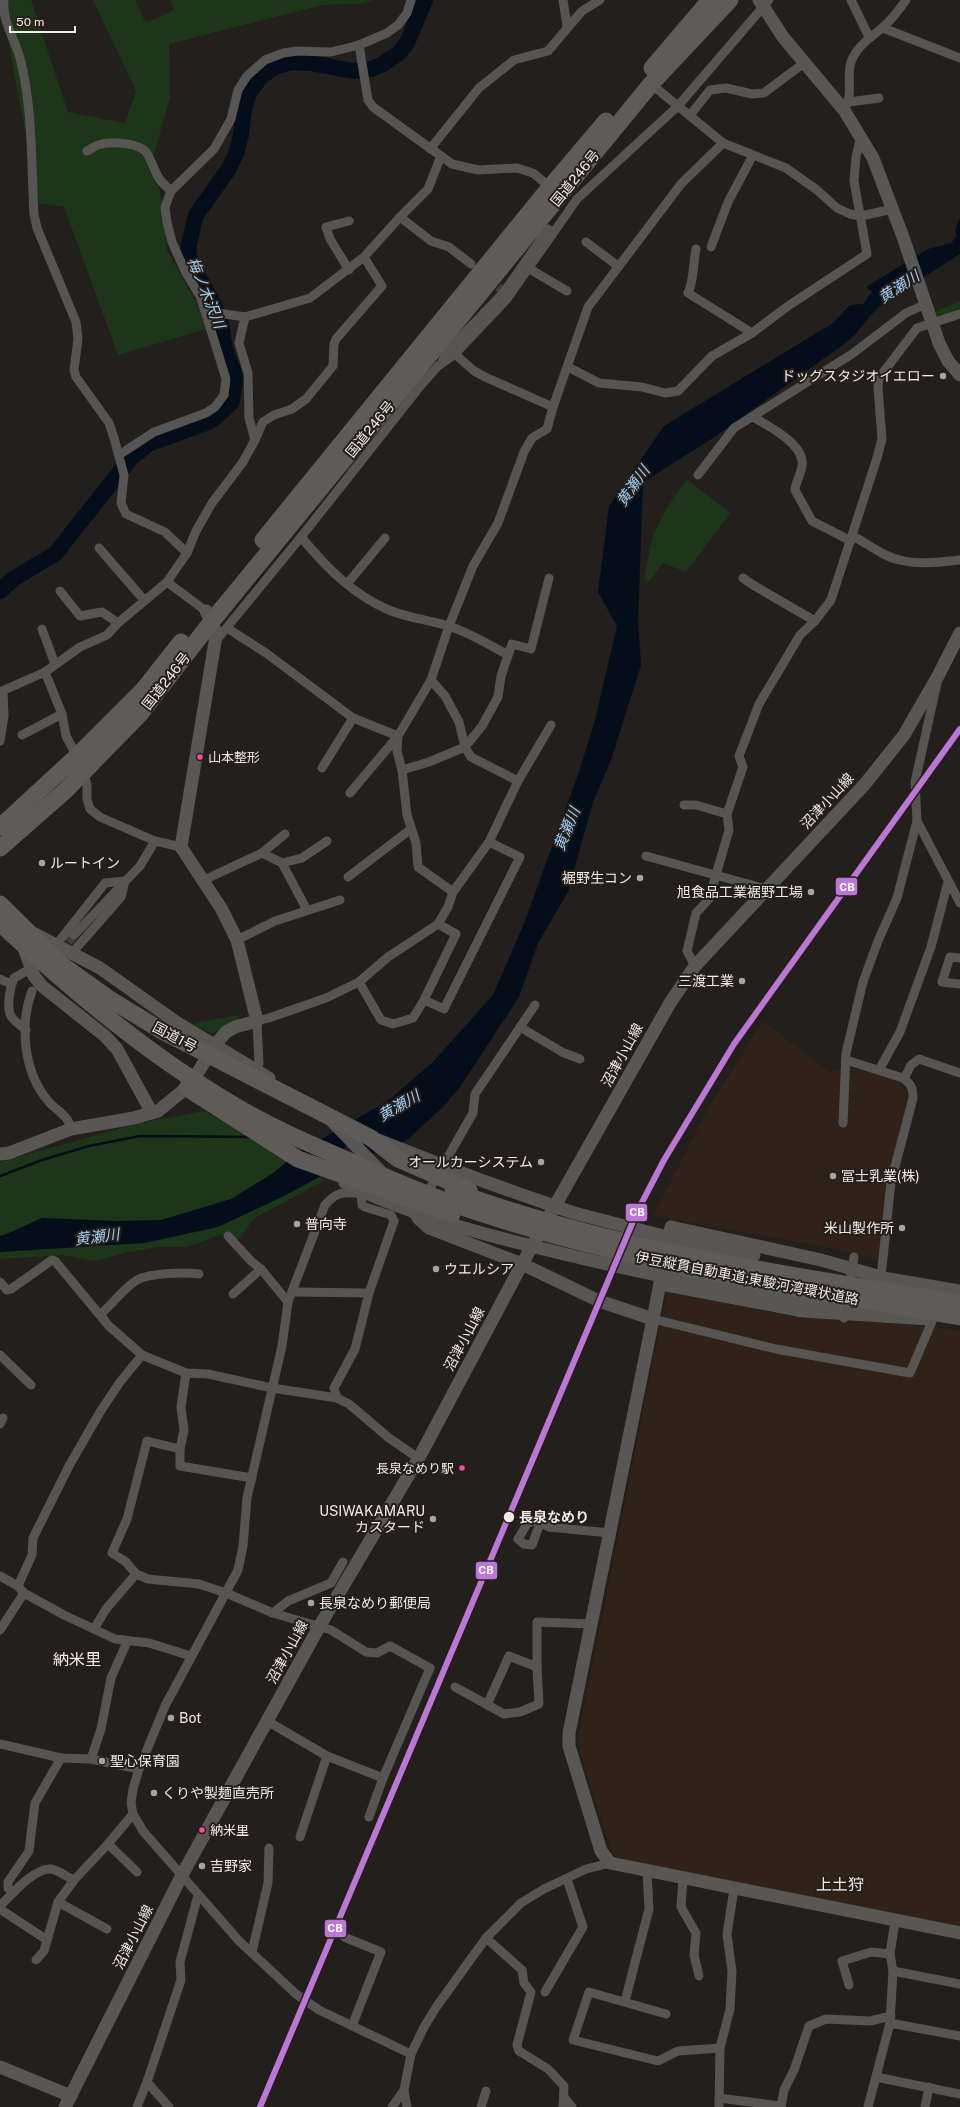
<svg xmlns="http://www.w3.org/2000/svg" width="960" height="2107" viewBox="0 0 960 2107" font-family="'Public Sans','Noto Sans JP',sans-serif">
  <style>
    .industrial { fill: #312219 }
    .green { fill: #1d3519 }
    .water { fill: #030e1a }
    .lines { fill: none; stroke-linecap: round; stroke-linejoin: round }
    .stream { stroke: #030e1a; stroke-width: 2.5 }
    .river { stroke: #030e1a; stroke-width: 16 }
    .street-tunnel { stroke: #413e3a; stroke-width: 9; stroke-dasharray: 9 4.5; stroke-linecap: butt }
    .street { stroke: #575553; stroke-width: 9 }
    .secondary { stroke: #595756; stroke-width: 13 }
    .highway { stroke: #5e5b59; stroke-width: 17 }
    .street-bridge { stroke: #575553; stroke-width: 9 }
    .secondary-bridge { stroke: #595756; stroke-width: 13 }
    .highway-bridge { stroke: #5e5b59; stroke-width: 17 }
    .rail-1-casing { stroke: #261e18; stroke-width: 9 }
    .rail-1 { stroke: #ba77d6; stroke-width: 6 }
    .poi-dot { fill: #a8a4a0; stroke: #261e18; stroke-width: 1.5 }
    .bus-dot { fill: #f54da8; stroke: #261e18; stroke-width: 1.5 }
    .stop-dot { fill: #f0ebe7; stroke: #261e18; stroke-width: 1.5 }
    .labels { text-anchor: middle; stroke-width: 4; stroke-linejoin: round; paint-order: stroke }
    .bus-label { font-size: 13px; fill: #f0ebe7; stroke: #261e18; text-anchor: start }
    .street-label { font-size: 14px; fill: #f0ebe7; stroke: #261e18 }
    .poi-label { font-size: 14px; fill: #f0ebe7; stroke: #261e18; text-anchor: start }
    .stop-label { font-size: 14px; font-weight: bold; fill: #f0ebe7; stroke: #261e18; text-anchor: start }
    .water-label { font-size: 15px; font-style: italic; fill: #9fcff8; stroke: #261e18 }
    .quarter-label { font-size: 16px; fill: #f0ebe7; stroke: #261e18 }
    .line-badge { stroke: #261e18; stroke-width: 1.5 }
    .badge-label { font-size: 11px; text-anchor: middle; font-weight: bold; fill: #fff }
  </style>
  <rect width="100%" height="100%" fill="#221f1c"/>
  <g class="industrial">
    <path d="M 763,1021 L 829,1072 L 846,1067 L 896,1078 L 907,1093 L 903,1124 L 877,1259 L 820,1246 L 653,1216 L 708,1109 Z"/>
    <path d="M 671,1293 L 797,1317 L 937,1327 L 960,1331 L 960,1927 L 654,1866 L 616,1857 L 610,1849 L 579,1748 L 578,1736 L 666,1296 Z"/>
  </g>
  <g class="green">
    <path d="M 0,0 L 31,0 L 68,112 L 125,123 L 136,91 L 93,0 L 135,0 L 146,23 L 174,10 L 170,0 L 374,0 L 358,4 L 324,5 L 169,44 L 170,98 L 150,167 L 160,190 L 167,250 L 210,328 L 118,355 L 64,207 L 39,203 Z"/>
    <path d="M 960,301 L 960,310 L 938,317 L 936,311 Z"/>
    <path d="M 687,479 L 730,513 L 686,572 L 663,563 L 647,584 L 644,577 L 653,535 L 667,508 Z"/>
    <path d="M 237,1015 L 240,1021 L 225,1026 L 212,1034 L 193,1025 L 199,1022 Z"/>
    <path d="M 205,1111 L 325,1180 L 255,1218 L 237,1241 L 233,1234 L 220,1235 L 187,1247 L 159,1247 L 128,1252 L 94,1261 L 62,1255 L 0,1259 L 0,1162 L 144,1122 Z"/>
  </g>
  <path class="water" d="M 960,217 L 960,254 L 882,304 C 870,314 862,327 851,339 L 713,438 L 643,482 L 638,622 L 641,665 L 611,760 L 593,802 L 568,892 L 538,943 L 519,997 L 460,1087 L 443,1107 L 407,1140 L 357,1160 L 360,1151 L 348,1144 L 338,1155 L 334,1169 L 284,1196 L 218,1227 L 144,1243 L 0,1252 L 0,1236 L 4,1235 L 42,1218 L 115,1221 L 161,1220 L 231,1199 L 273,1173 L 299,1152 L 389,1100 L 433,1062 L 493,995 L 525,921 L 579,772 L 595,720 L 617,626 L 598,592 L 609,506 L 664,426 L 833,323 L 850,305 L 863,304 L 872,292 L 866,287 L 928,249 L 951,243 L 957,236 L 955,230 Z"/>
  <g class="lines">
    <path class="stream" d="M 0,1176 L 42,1160 L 89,1146 L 140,1136 L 250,1137"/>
    <path class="river" d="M 0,591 L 13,579 L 55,554 L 131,458 L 148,444 L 206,423 L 215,418 L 231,403 L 236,379 L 225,349 L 221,324 L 213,303 L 194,269 L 188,256 L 189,244 L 196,215 L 228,170 L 236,154 L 241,135 L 244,109 L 249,92 L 262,76 L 275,67 L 291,62 L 310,63 L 353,71 L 371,69 L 381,65 L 399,53 L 407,43 L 425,0"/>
    <g class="street-tunnel">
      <path d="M 488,278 L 504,292"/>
      <path d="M 60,953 L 74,935"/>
    </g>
    <g class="street">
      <path d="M 4,0 C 2,22 14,37 20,58 C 33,108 31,163 34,214 L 37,228 L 76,322 L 78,339 L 74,370 L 76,377 L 109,423 L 114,438 L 124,475 L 121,503 L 126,514 L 165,532 L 187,553"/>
      <path d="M 563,0 L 567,26"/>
      <path d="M 851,0 L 869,37"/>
      <path d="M 883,28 L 960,58"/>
      <path d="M 359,45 L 368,100 L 373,107 L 452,164 L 478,170 L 517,168 L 533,173 L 550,187"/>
      <path d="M 651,84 L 723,143 L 786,168 L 817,190 L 837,208 L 850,214 L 861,216 L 893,209"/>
      <path d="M 849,102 L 879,98"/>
      <path d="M 844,110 C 854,95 846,78 851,62 C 857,46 870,38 882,28 C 892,20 899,10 906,0"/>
      <path d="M 691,114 L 710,90 L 726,88 L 752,94 L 764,93 L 804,63"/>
      <path d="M 430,149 L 479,88 L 514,60 L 548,51 L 582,11 L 600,0"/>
      <path d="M 87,151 C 92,149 94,146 98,145 C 110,141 142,142 148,155 C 158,174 154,176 171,191"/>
      <path d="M 400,217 L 431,241 L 449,247 L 471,264"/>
      <path d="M 586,242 L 618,266"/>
      <path d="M 711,247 L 728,202 L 753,155"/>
      <path d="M 696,249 C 693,263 694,281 688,293 L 752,333"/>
      <path d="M 528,268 L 567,291"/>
      <path d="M 349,270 L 330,239 L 326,227 L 349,221"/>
      <path d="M 205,311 L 245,317 L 310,298 L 364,257 L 400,217 L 428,189 L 441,156"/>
      <path d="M 455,354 L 474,371 L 485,377 L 553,407"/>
      <path d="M 443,359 L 453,345 L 504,292 L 548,229"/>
      <path d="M 568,367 L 599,383 L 642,387 L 665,393 L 678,391 L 712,356 L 752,333 L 788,306 L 867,254 L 854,181 L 856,157 L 861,136"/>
      <path d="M 753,417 C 767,425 806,445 802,466 C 801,474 796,481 795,490 L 812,521 L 851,541"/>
      <path d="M 255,440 L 263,422 L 274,415 L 292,409 L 306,399 L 333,366 L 334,344 L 336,339 L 382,286 L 364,257"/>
      <path d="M 119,455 L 154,432 L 206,413 L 215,407 L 224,395 L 226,379 L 205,311 L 200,296 L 186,273 L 172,242 L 167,222 L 165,207 L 171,191 L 214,149 L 231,119 L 238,90 L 247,76 L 265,60 L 283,53 L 297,51 L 331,52 L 359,45 L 387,33 L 398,25 L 407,13 L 411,0"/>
      <path d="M 698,475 L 734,428 L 852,354 L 906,313 L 926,304"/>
      <path d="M 853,536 C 868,544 884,557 900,560 C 920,565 940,562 960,560"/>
      <path d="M 301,537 C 326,567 353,595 389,610 C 408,618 429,620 448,626 C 469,632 489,645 508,655"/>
      <path d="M 99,548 L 144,600"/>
      <path d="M 743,578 L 753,585 L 815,621"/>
      <path d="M 167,582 L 206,611"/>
      <path d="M 347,584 L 385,538"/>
      <path d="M 60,591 L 80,616 L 102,612 L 118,623"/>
      <path d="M 227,628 L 266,653 L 353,718 L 398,736 L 350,793"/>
      <path d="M 42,629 L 55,664"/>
      <path d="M 215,642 L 301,537 L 422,384 L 438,366 L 455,354 L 507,299 L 577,199 L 678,106 L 769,0"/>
      <path d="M 45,672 L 62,714 L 66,736 L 77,756"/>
      <path d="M 431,680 L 445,696 L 459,722 L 465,747 L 471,757 L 518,781"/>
      <path d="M 0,692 L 45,672 L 80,647 L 107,635 L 118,623 L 167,582 L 187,553 L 196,531 L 212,503 L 243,462 L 255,440 L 249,418 L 248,373 L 239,343 L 245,317"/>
      <path d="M 22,735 L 62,714"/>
      <path d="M 0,741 L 4,716 L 3,692"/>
      <path d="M 322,768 L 353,718"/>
      <path d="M 402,770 L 429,762 L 465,747 L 482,726 L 498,697 L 501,676 L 512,644 L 531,649 L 549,578"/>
      <path d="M 84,773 L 87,785 L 87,799 L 90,809 L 100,817 L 155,841"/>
      <path d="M 684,805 L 696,805 L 727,814"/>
      <path d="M 917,821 L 960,903"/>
      <path d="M 285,834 L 262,853 L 282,863 L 307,910"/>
      <path d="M 646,856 L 766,889"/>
      <path d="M 282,863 L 302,858 L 327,841"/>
      <path d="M 348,877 L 411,829"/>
      <path d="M 204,880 L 262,853"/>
      <path d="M 453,892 L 418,867 L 416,843 L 407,815 L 402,770 L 397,751 L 398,736 L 431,680 L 449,626 L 473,566 L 498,523 L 524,452 L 532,438 L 547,429 L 553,407 L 588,307 L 681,184 L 723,143"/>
      <path d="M 74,935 L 140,866 L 155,841 L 181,847"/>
      <path d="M 237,940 L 275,921 L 340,900"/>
      <path d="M 56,945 L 105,883 L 125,881 L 121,897 L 72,953"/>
      <path d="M 960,958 L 950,957 L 942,982 L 960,984"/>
      <path d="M 695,966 L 687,951 L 696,913 L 709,899 L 729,830 L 727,814 L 743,767 L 739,756 L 759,704 L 800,635 L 815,621 L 831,600 L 877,458 L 882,439 L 878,387 L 879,378 L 917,328 L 960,314"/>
      <path d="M 0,979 L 11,984"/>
      <path d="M 359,982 L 381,1020 L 393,1024 L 413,1018 L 424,1000 L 456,934 L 438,924"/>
      <path d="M 32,991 C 19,1026 24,1074 49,1102 C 57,1111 69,1116 71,1129"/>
      <path d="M 424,1000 L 444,1009 L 520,857 L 489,842"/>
      <path d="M 520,1027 L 562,1052 L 580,1059"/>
      <path d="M 26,1030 C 20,1025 12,1020 10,1014 C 7,1004 10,987 14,978 L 30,969"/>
      <path d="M 846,1060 L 903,1078 C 911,1084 913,1088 913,1098 L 891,1182 L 881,1277"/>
      <path d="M 259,1064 L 257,1021 L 269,1018 L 326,998 L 359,982 L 388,957 L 438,924 L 448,907 L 453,892 L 489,842 L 518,781 L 551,725"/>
      <path d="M 879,1070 L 900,1032 L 931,947 L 948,882"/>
      <path d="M 904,1079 L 911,1065 L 919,1059 L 960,1073"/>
      <path d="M 843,1123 L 846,1053 L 863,982 L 878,941 L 897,898 L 917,821 L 915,782 L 937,683"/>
      <path d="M 361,1194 C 344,1191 336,1192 325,1205 L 288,1302 L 282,1346 L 247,1498 L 243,1546 L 238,1570 L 165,1706 L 139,1769 L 133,1789 L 131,1803 L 133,1814 L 143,1831 L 239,1941 L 296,1994 L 319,2010 L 411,2054"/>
      <path d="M 425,1197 L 473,1113 L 475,1094 L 535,1005"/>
      <path d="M 228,1236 L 252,1262 L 261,1269"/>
      <path d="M 0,1282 L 7,1290 L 11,1289 L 52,1260 L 55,1261 L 109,1326 L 142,1355 L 186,1373 L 208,1374 L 272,1388 L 337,1398 L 349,1404 L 389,1438 L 418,1458"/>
      <path d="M 293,1292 L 369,1293"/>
      <path d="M 233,1294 L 261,1269 L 288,1302"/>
      <path d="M 100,1315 C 112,1304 124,1288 137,1280 C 150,1273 184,1272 199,1274"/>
      <path d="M 653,1319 L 776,1349 L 910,1373 L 933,1319"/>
      <path d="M 0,1355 L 31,1385"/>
      <path d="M 186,1373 L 181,1407 L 184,1430 L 180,1449 L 180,1466 L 252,1478"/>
      <path d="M 337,1398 L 334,1388 L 355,1349 L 369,1293 L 394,1221 L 391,1215 L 365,1207 L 362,1205 L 361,1194"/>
      <path d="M 0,1424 L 3,1418"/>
      <path d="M 180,1449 L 147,1441 L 127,1519 L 112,1553 L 126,1562 L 136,1574 L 148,1579 L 199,1584 L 226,1593 L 273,1613 L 331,1630 L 366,1652 L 377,1653 L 390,1646 L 430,1668 L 383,1778 L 369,1817"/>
      <path d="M 540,1523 L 532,1545 L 524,1544 L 518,1539 L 527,1524 L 536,1520 L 549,1527 L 610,1533"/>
      <path d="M 0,1576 L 18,1586 L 24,1593 L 64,1615 L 115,1639 L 149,1643 L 191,1656"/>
      <path d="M 18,1586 L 32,1555 L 33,1538 L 69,1466 L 100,1412 L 120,1382 L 142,1355"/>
      <path d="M 273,1613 L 288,1601 L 331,1583 L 343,1562"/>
      <path d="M 94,1629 L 106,1609 L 136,1574"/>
      <path d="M 0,1630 L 24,1593"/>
      <path d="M 455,1687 L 504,1714 L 520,1712 L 539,1704 L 537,1667 L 537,1622 L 592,1624"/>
      <path d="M 487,1705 L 509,1656 L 537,1667"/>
      <path d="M 267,1721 L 327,1756 L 383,1778"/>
      <path d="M 0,1744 L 61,1758 L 91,1759 L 139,1769"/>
      <path d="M 91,1759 L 101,1729 L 111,1678 L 127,1642"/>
      <path d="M 300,1837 L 327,1756"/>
      <path d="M 108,1844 L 137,1872"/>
      <path d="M 683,1878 L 681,1907 L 696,1933 L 694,1955 L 699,1976"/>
      <path d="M 14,1892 L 8,1888 L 8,1882 L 29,1851 L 35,1803 L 61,1758"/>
      <path d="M 58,1902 L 107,1929"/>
      <path d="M 0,1906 C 11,1895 35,1867 51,1869 C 58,1870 67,1877 74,1880"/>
      <path d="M 0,1909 L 47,1940"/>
      <path d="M 344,1937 L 381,1952 L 352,2026"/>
      <path d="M 486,1938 L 522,1970 L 524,1983 L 531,1992 L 517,2045 L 519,2051 L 548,2069 L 564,2086 L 563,2107"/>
      <path d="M 252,1952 L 268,1883 L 269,1848"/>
      <path d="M 36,1960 L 44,1951 L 58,1902 L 74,1880 L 108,1844 L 133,1814"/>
      <path d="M 893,1971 L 960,1984"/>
      <path d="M 849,1985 L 842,1961 L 871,1952 L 890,1954"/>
      <path d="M 545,1992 L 583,1927 L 567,1879"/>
      <path d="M 625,2001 L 649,1909 L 647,1872"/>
      <path d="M 666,2014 L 589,1992 L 573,2040 L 658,2061 L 678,2051 L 720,2048"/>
      <path d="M 890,2023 L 960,2036"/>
      <path d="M 876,2077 L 960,2094"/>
      <path d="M 147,2082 L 169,2107"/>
      <path d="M 564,2097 L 572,2107"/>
      <path d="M 719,2098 L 781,2106"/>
      <path d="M 137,2107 L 147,2082 L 181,1980 L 180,1962 L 198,1895"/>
      <path d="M 392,2107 L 404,2090"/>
      <path d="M 407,2107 L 404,2090 L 411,2054 L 424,2027 L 437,2006 L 486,1938 L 521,1903 L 544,1889 L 586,1869 L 610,1863"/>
      <path d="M 481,2107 L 486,2091"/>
      <path d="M 719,2107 L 720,2048 L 730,2009 L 732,1971 L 727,1934 L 734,1889"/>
      <path d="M 781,2107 L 784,2090 L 794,2070 L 809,2026 L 826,2019 L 870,2021 L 891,2016"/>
      <path d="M 868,2107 L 890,2023 L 893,1971 L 890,1954 L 895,1921"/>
      <path d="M 925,2107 L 929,2087"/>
    </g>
    <g class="secondary">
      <path d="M 759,0 L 783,37 L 844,110 L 873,158 L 903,237 L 939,343 L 948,361 L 960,375"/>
      <path d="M 35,934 L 100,968 L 176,1022 L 269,1078"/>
      <path d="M 24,948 L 34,976 L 42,986 L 105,1036 L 117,1049 L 152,1113"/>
      <path d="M 331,1120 L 381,1172"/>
      <path d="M 0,1154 L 9,1153 L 71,1129 L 134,1118 L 158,1111 L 190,1085 L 215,1045 L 226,1032 L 235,1027 L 257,1021 L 237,940 L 221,908 L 181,847 L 215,642 L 216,632 L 206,611"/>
      <path d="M 412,1208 L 419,1219 L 429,1228 L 522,1264 L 599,1301 L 653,1319 L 569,1733 L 569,1746 L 601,1851 L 610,1863 L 960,1933"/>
      <path d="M 872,1276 L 960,1291"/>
      <path d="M 661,1284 L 803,1311 L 929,1319"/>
      <path d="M 653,1319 L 671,1227 L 821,1260 L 881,1277"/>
      <path d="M 0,2067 L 71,2096"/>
      <path d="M 65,2107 L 182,1875 L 319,1627 L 421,1454 L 522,1264 L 670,1003 L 695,966 L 865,784 L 904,735 L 938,676 L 960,633"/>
    </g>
    <g class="highway">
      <path d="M 652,68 L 710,0"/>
      <path d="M 263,540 L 550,187 L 606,121"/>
      <path d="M 0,827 L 77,756 L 143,690 L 181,642"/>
      <path d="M 0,848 L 66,790 L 140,714 L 212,621 L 651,84 L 730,0"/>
      <path d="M 0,904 L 62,965 L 108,998 L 162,1031"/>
    </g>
    <path class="street-bridge" d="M 844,1318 L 854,1257"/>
    <g class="secondary-bridge">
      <path d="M 378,1140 L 483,1181 L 574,1213 L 683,1241 L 754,1255"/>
      <path d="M 345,1183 C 414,1217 489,1236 564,1254 C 655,1276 746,1295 840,1304"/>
    </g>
    <g class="highway-bridge">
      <path d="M 0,923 C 73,992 152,1058 239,1108 C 276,1130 315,1146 354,1163 C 396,1182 439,1200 483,1214 C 638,1264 799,1289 960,1317"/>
      <path d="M 162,1031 L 371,1138 L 398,1159 L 469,1190"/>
      <path d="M 187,1088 L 298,1159 L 452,1214"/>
      <path d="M 453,1191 C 616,1251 790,1275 960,1303"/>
    </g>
    <g class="rail-1-casing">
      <path id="rail-1" d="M 260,2107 L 637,1212 L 664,1160 L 734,1044 L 960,729"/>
    </g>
    <use href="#rail-1" class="rail-1"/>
  </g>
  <g class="poi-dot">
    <circle cx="943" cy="376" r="4"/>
    <circle cx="42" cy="863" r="4"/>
    <circle cx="640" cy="878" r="4"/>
    <circle cx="811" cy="892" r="4"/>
    <circle cx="742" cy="981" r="4"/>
    <circle cx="541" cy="1162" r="4"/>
    <circle cx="833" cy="1176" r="4"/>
    <circle cx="297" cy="1224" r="4"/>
    <circle cx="902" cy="1228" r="4"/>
    <circle cx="436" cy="1269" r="4"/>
    <circle cx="433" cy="1519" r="4"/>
    <circle cx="311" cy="1603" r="4"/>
    <circle cx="171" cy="1718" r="4"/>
    <circle cx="102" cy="1761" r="4"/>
    <circle cx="154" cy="1793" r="4"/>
    <circle cx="202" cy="1866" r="4"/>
  </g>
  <g class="bus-dot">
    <circle cx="200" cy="757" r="3.5"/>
    <circle cx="462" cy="1468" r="3.5"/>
    <circle cx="202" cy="1830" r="3.5"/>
  </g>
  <circle class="stop-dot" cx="509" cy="1517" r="6"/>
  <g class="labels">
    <g class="bus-label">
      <text x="208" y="762">山本整形</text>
      <text x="454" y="1473" text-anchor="end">長泉なめり駅</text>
      <text x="210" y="1835">納米里</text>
    </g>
    <g class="street-label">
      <text transform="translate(575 178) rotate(-51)" y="5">国道246号</text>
      <text transform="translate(370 429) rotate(-51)" y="5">国道246号</text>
      <text transform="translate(166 681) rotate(-52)" y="5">国道246号</text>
      <text transform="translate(827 801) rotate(-47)" y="5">沼津小山線</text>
      <text transform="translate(175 1037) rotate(28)" y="5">国道1号</text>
      <text transform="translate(622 1055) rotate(-61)" y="5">沼津小山線</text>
      <text transform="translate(747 1278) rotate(11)" y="5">伊豆縦貫自動車道;東駿河湾環状道路</text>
      <text transform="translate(464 1339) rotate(-62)" y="5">沼津小山線</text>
      <text transform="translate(287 1652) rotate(-61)" y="5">沼津小山線</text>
      <text transform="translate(133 1937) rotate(-63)" y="5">沼津小山線</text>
    </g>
    <g class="poi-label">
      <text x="935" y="381" text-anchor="end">ドッグスタジオイエロー</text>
      <text x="50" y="868">ルートイン</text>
      <text x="632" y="883" text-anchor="end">裾野生コン</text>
      <text x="803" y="897" text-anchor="end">旭食品工業裾野工場</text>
      <text x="734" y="986" text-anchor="end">三渡工業</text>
      <text x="533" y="1167" text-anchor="end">オールカーシステム</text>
      <text x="841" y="1181">冨士乳業(株)</text>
      <text x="305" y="1229">普向寺</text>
      <text x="894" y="1233" text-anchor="end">米山製作所</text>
      <text x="444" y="1274">ウエルシア</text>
      <text x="425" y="1516" text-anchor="end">USIWAKAMARU<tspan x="425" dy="16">カスタード</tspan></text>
      <text x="319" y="1608">長泉なめり郵便局</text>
      <text x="179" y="1723">Bot</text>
      <text x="110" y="1766">聖心保育園</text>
      <text x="162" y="1798">くりや製麺直売所</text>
      <text x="210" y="1871">吉野家</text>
    </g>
    <g class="stop-label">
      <text x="519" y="1522">長泉なめり</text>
    </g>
    <g class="water-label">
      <text transform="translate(899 287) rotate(-33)" y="5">黄瀬川</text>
      <text transform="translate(206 293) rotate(68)" y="5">梅ノ木沢川</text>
      <text transform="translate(633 486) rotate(-55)" y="5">黄瀬川</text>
      <text transform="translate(567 829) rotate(-68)" y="5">黄瀬川</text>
      <text transform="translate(399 1106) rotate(-30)" y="5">黄瀬川</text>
      <text transform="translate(97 1237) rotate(-7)" y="5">黄瀬川</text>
    </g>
    <g class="quarter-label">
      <text x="77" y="1665">納米里</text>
      <text x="840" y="1890">上土狩</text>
    </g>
  </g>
  <g class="line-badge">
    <rect x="835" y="877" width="23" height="19" rx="4" fill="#ba77d6"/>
    <rect x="625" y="1203" width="23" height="19" rx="4" fill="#ba77d6"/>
    <rect x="475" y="1561" width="23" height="19" rx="4" fill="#ba77d6"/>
    <rect x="324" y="1919" width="23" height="19" rx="4" fill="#ba77d6"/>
  </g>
  <g class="badge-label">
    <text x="847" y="891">CB</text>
    <text x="637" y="1216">CB</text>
    <text x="486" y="1574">CB</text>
    <text x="335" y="1932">CB</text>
  </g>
  <path d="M10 26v6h65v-6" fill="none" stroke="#f0ebe7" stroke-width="2"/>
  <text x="16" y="26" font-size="12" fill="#f0ebe7" stroke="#261e18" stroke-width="3" paint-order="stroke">50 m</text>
</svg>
